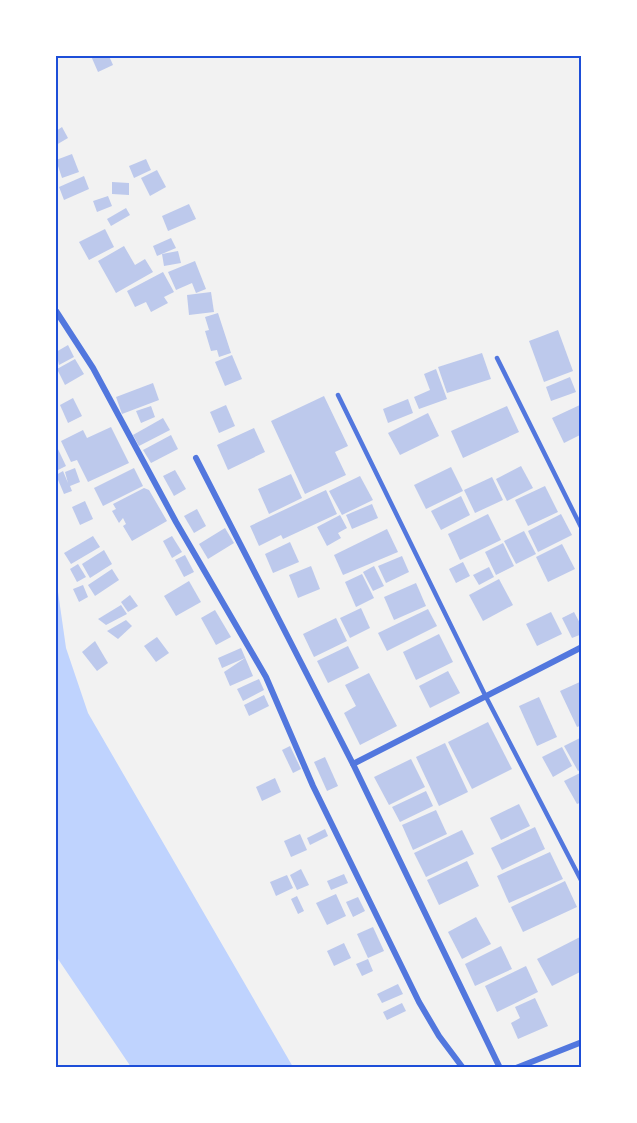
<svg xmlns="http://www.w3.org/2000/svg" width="637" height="1123" viewBox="0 0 637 1123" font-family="'Titillium Web',sans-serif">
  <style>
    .water { fill: #bfd3fe }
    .building { fill: #bdc9ec }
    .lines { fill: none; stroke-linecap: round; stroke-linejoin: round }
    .service { stroke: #5277de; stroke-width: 4.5 }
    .minor { stroke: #5277de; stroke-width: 6 }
    .neatline { fill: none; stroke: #1d4ed8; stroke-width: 2 }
  </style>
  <rect width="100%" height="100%" fill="#f2f2f2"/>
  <path class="water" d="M 56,578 L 66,648 L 88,713 L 293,1067 L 131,1067 L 56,956 Z"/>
  <g class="building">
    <path d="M 91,56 L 109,56 L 113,65 L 98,72 Z"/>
    <path d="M 62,127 L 68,138 L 56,145 L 56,131 Z"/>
    <path d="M 72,154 L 79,172 L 62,178 L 56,160 Z"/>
    <path d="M 146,159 L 151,170 L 134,178 L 129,166 Z"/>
    <path d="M 157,170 L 166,187 L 150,196 L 141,178 Z"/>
    <path d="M 84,176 L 89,189 L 64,200 L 59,187 Z"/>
    <path d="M 112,182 L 129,183 L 129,195 L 112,194 Z"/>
    <path d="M 108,196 L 112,206 L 97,212 L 93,201 Z"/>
    <path d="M 189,204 L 196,219 L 168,231 L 162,216 Z"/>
    <path d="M 126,208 L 130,215 L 111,226 L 107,219 Z"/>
    <path d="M 105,229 L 114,247 L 89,260 L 79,242 Z"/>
    <path d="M 171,238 L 176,248 L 157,256 L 153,246 Z"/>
    <path d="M 124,246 L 135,265 L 145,259 L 153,272 L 116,293 L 98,261 Z"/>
    <path d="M 178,251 L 181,263 L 164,266 L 162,254 Z"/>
    <path d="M 195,261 L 206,289 L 196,293 L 192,283 L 176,290 L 168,272 Z"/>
    <path d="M 163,272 L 174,292 L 164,297 L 168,303 L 151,312 L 146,302 L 135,307 L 127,291 Z"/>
    <path d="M 211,292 L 214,312 L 189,315 L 187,295 Z"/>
    <path d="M 218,313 L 231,353 L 219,357 L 217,350 L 211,351 L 205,331 L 209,330 L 205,317 Z"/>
    <path d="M 558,330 L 573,371 L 544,382 L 529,341 Z"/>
    <path d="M 68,345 L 74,357 L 59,365 L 56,352 Z"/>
    <path d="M 482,353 L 491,379 L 447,393 L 438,367 Z"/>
    <path d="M 232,355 L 242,379 L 225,386 L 215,362 Z"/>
    <path d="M 75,359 L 84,374 L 65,385 L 57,369 Z"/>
    <path d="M 436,369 L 447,399 L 419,409 L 414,397 L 430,390 L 424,374 Z"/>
    <path d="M 570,377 L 576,392 L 551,401 L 546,387 Z"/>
    <path d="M 153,383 L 159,400 L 122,414 L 116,397 Z"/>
    <path d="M 324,396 L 348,446 L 335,452 L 346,475 L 305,494 L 271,421 Z"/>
    <path d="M 73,398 L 82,416 L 68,423 L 60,405 Z"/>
    <path d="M 408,399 L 413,413 L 388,423 L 383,409 Z"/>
    <path d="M 582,404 L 582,434 L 564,443 L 552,418 Z"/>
    <path d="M 226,405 L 235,426 L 219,433 L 210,412 Z"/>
    <path d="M 151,406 L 155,417 L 141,423 L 136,411 Z"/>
    <path d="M 507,406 L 519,432 L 463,458 L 451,431 Z"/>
    <path d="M 428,413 L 439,436 L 400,455 L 388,433 Z"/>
    <path d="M 163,418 L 170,430 L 139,446 L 133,435 Z"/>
    <path d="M 111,427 L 129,463 L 88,482 L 77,460 L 71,462 L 61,441 L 83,430 L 87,438 Z"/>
    <path d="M 254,428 L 265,452 L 228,470 L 217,445 Z"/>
    <path d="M 171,435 L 178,449 L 151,463 L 143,450 Z"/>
    <path d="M 56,445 L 66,466 L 56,471 Z"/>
    <path d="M 521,466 L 533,488 L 507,501 L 496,479 Z"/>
    <path d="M 451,467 L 463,491 L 426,509 L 414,485 Z"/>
    <path d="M 75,468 L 80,482 L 70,486 L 72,491 L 64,494 L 56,475 L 63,471 L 68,483 L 65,472 Z"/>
    <path d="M 134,468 L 143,486 L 103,506 L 94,488 Z"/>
    <path d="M 175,470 L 186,489 L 174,496 L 163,476 Z"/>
    <path d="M 291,474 L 302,498 L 269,514 L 258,489 Z"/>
    <path d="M 360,476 L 373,500 L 342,515 L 329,491 Z"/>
    <path d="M 492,477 L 503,500 L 475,513 L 464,490 Z"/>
    <path d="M 545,486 L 558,512 L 528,526 L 515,500 Z"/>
    <path d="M 144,488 L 149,490 L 167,521 L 132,541 L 123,526 L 126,524 L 123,518 L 119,523 L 112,511 L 116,509 L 113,504 Z"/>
    <path d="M 326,490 L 337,514 L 283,539 L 281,535 L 259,546 L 250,526 Z"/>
    <path d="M 461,496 L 470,515 L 441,530 L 431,511 Z"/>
    <path d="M 85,501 L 93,519 L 80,525 L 72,507 Z"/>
    <path d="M 372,504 L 378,518 L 352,529 L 346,515 Z"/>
    <path d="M 197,509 L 206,526 L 194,533 L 184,516 Z"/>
    <path d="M 488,514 L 501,540 L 460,560 L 448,534 Z"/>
    <path d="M 561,514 L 572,535 L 538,552 L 528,531 Z"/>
    <path d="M 340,515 L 347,528 L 338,533 L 341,538 L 327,546 L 317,527 Z"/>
    <path d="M 225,528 L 234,543 L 208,559 L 199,544 Z"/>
    <path d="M 387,529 L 398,552 L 343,575 L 334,555 Z"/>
    <path d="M 524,531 L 536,554 L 516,564 L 504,541 Z"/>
    <path d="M 93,536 L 100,547 L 71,564 L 64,553 Z"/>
    <path d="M 172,536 L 182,552 L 172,558 L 163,541 Z"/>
    <path d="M 290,542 L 299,562 L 273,573 L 265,554 Z"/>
    <path d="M 503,543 L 514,566 L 496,575 L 485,552 Z"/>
    <path d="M 562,544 L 575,569 L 548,582 L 536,557 Z"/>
    <path d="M 104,550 L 112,564 L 90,578 L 82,564 Z"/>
    <path d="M 185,555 L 194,572 L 184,577 L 175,560 Z"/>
    <path d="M 402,556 L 409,572 L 386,583 L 378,566 Z"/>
    <path d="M 463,562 L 470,576 L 456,583 L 449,569 Z"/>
    <path d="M 78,564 L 86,577 L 77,582 L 70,569 Z"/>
    <path d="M 311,566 L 320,589 L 298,598 L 289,575 Z"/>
    <path d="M 374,566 L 384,586 L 373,591 L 363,572 Z"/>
    <path d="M 489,567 L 494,577 L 479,585 L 473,575 Z"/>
    <path d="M 112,569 L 119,580 L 95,596 L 88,585 Z"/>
    <path d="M 362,574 L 374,598 L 356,607 L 345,582 Z"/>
    <path d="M 499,579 L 513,605 L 483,621 L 469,595 Z"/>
    <path d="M 189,581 L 201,602 L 176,616 L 164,596 Z"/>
    <path d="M 416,583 L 426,606 L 394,620 L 384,597 Z"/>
    <path d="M 83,585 L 88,597 L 79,602 L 73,589 Z"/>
    <path d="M 130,595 L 138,606 L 128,612 L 121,602 Z"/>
    <path d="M 121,605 L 127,614 L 106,625 L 98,619 Z"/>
    <path d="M 361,608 L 370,628 L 350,638 L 340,618 Z"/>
    <path d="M 428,609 L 437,626 L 387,651 L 378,633 Z"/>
    <path d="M 215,610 L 231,637 L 216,645 L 201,618 Z"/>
    <path d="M 551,612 L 562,634 L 537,646 L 526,624 Z"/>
    <path d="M 574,612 L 582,627 L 582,634 L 572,638 L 562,618 Z"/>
    <path d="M 336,618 L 347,641 L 314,657 L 303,634 Z"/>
    <path d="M 126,620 L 132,626 L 118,639 L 107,631 Z"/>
    <path d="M 439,634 L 453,662 L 416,680 L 403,652 Z"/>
    <path d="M 157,637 L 169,653 L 156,662 L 144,646 Z"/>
    <path d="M 95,641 L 108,663 L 97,671 L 82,652 Z"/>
    <path d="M 348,646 L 359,668 L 328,683 L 317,661 Z"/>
    <path d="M 241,648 L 253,676 L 230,686 L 224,672 L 245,658 L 222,668 L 218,658 Z"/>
    <path d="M 448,671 L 460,693 L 430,708 L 419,686 Z"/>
    <path d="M 369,673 L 397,726 L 360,745 L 344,713 L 356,706 L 345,685 Z"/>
    <path d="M 259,679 L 264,690 L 243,701 L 237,689 Z"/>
    <path d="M 582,681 L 582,725 L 577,727 L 560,691 Z"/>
    <path d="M 264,695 L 269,706 L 249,716 L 244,705 Z"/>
    <path d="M 539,697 L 557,737 L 537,746 L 519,706 Z"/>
    <path d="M 488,722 L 512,769 L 472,789 L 448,742 Z"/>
    <path d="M 582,737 L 582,769 L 578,771 L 564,746 Z"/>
    <path d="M 445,743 L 468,792 L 439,806 L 416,757 Z"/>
    <path d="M 290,746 L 301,769 L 293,773 L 282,750 Z"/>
    <path d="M 562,747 L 572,766 L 553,777 L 542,757 Z"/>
    <path d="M 325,757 L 338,786 L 327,791 L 314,762 Z"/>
    <path d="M 411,759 L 425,787 L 389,805 L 374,777 Z"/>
    <path d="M 582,772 L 582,802 L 577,804 L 564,781 Z"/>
    <path d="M 275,778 L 281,792 L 262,801 L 256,787 Z"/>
    <path d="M 426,791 L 433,806 L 400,822 L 392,807 Z"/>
    <path d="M 519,804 L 530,826 L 501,840 L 490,818 Z"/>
    <path d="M 436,810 L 447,834 L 413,850 L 402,825 Z"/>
    <path d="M 535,827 L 545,849 L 502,870 L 491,848 Z"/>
    <path d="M 325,829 L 328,836 L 310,845 L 307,838 Z"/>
    <path d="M 462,830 L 474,854 L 426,877 L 414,853 Z"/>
    <path d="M 300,834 L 307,850 L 291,857 L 284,841 Z"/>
    <path d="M 550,852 L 563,879 L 509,903 L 497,876 Z"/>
    <path d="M 467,861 L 479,886 L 439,905 L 427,880 Z"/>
    <path d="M 301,869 L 309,885 L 297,890 L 290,875 Z"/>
    <path d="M 344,874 L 348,883 L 331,890 L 327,881 Z"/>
    <path d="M 287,875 L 293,888 L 276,896 L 270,882 Z"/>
    <path d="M 565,881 L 577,907 L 523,932 L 511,907 Z"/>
    <path d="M 336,894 L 346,916 L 327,925 L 316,903 Z"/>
    <path d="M 297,896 L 304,911 L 298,914 L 291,899 Z"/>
    <path d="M 358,897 L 365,911 L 353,917 L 346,902 Z"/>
    <path d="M 476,917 L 491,944 L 462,959 L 448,932 Z"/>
    <path d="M 373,927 L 384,951 L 368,958 L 357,934 Z"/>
    <path d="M 582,936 L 582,971 L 552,986 L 537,959 Z"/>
    <path d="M 344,943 L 351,958 L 334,966 L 327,951 Z"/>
    <path d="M 501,946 L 512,969 L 475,986 L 465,964 Z"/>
    <path d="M 368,959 L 373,971 L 362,976 L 356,964 Z"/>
    <path d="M 526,966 L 538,992 L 497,1012 L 485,986 Z"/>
    <path d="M 398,984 L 403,994 L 382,1003 L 377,994 Z"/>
    <path d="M 535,998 L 548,1026 L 518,1039 L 511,1023 L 520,1018 L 515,1007 Z"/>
    <path d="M 402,1003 L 406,1011 L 387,1020 L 383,1012 Z"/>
  </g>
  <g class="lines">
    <g class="service">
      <path d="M 497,358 L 582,529"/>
      <path d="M 338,395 L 485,695 L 582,882"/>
    </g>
    <g class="minor">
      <path d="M 56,311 L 93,368 L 176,522 L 266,677 L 313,786 L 419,1002 L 439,1036 L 463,1068"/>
      <path d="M 196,458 L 353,764 L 500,1068"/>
      <path d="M 353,764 L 582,647"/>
      <path d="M 516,1068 L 582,1042"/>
    </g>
  </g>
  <rect width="637" height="1123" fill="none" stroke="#ffffff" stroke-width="114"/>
  <rect x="57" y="57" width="523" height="1009" class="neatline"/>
</svg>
